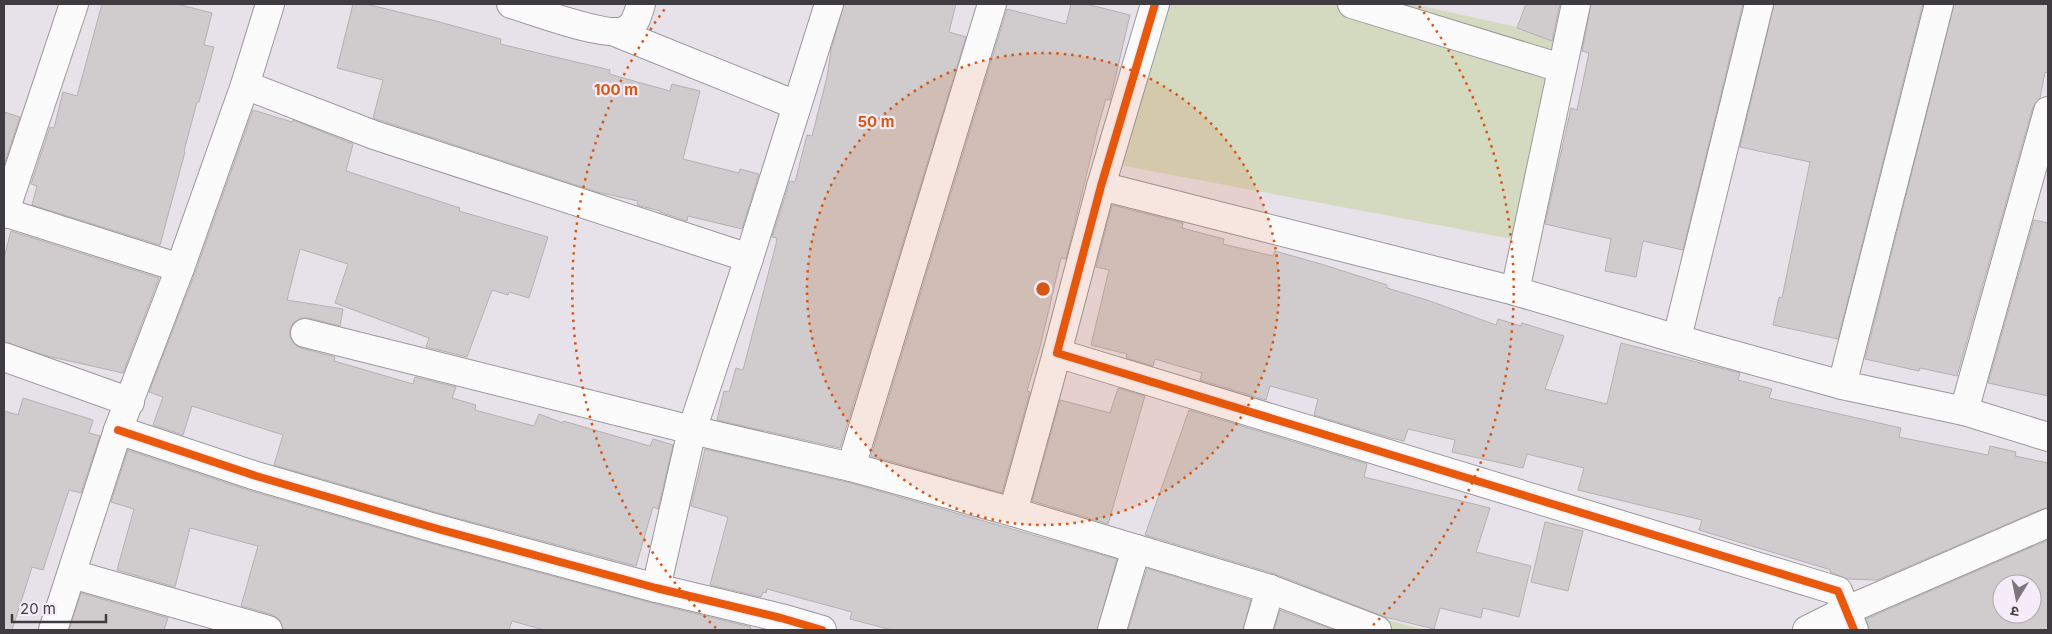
<svg xmlns="http://www.w3.org/2000/svg" width="2052" height="634" viewBox="0 0 2052 634" font-family="Inter,'Noto Sans Devanagari',sans-serif">
  <style>
    .green { fill: #d4dac0 }
    .building { fill: #d0cccd; stroke: #b5b0b1; fill-rule: evenodd }
    .lines { fill: none; stroke-linecap: round; stroke-linejoin: round }
    .street-casing { stroke: #9b979c; stroke-width: 30 }
    .street { stroke: #fbfbfc; stroke-width: 28 }
    .cycleway-casing { stroke: #f6ecf9; stroke-width: 11 }
    .cycleway { stroke: #e8590c; stroke-width: 8 }
    .ring { fill: none; stroke: #d75611; stroke-width: 2.5; stroke-dasharray: 2.5 5 }
    .centre { fill: #d75611; stroke: #f6ecf9; stroke-width: 2.5 }
    .ring-label { font-size: 15px; text-anchor: middle; font-weight: bold; fill: #d75611; stroke: #f6ecf9; stroke-width: 4.5; stroke-linejoin: round; paint-order: stroke }
  </style>
  <rect width="100%" height="100%" fill="#e7e2e9"/>
  <g class="green">
    <path d="M 1155,4 L 1413,4 L 1567,38 L 1523,241 L 1108,163 Z"/>
    <path d="M 1354,611 L 1425,630 L 1348,630 Z"/>
  </g>
  <g class="building">
    <path d="M 102,4 L 177,4 L 212,13 L 204,45 L 214,47 L 199,102 L 197,102 L 184,151 L 185,152 L 160,245 L 32,205 L 37,186 L 31,184 L 50,127 L 54,128 L 63,92 L 77,96 Z"/>
    <path d="M 353,4 L 366,4 L 436,21 L 501,39 L 500,44 L 610,70 L 609,74 L 670,91 L 672,84 L 700,91 L 683,159 L 739,173 L 740,169 L 759,174 L 742,229 L 688,216 L 687,221 L 660,212 L 660,211 L 637,205 L 638,201 L 597,192 L 373,118 L 383,80 L 337,68 Z"/>
    <path d="M 844,4 L 956,4 L 949,32 L 966,37 L 840,448 L 717,420 L 724,391 L 729,392 L 736,368 L 743,370 L 776,244 L 777,238 L 772,237 L 790,181 L 795,182 L 807,135 L 812,136 L 827,77 L 831,50 Z"/>
    <path d="M 1071,4 L 1086,4 L 1130,15 L 1110,100 L 1106,99 L 1098,127 L 1066,259 L 1061,258 L 1040,347 L 1027,391 L 1030,392 L 1002,493 L 871,456 L 1007,9 L 1066,24 Z"/>
    <path d="M 1526,4 L 1560,4 L 1552,41 L 1517,28 Z"/>
    <path d="M 1591,4 L 1743,4 L 1683,250 L 1643,241 L 1636,277 L 1605,271 L 1611,239 L 1545,224 L 1571,108 L 1577,110 L 1589,53 L 1582,51 Z"/>
    <path d="M 1774,4 L 1923,4 L 1838,339 L 1773,325 L 1779,297 L 1782,298 L 1810,162 L 1740,147 Z"/>
    <path d="M 1954,4 L 2048,4 L 2048,73 L 2045,72 L 2040,98 L 2033,107 L 1957,376 L 1920,368 L 1919,371 L 1865,359 Z"/>
    <path d="M 253,110 L 292,122 L 293,120 L 353,144 L 346,171 L 460,208 L 459,211 L 548,237 L 529,298 L 509,292 L 508,295 L 492,290 L 467,357 L 426,347 L 429,338 L 335,303 L 348,264 L 300,249 L 287,300 L 343,309 L 340,326 L 309,318 L 301,318 L 293,323 L 290,330 L 290,337 L 294,344 L 301,348 L 335,357 L 334,361 L 413,384 L 415,377 L 456,387 L 452,398 L 476,405 L 475,410 L 534,426 L 539,414 L 563,423 L 563,421 L 650,446 L 653,439 L 673,445 L 658,509 L 653,507 L 636,566 L 442,514 L 274,465 L 283,435 L 192,406 L 183,435 L 153,425 L 163,397 L 149,392 L 195,273 Z"/>
    <path d="M 4,112 L 20,117 L 4,165 Z"/>
    <path d="M 1112,205 L 1183,223 L 1182,228 L 1224,239 L 1223,244 L 1273,256 L 1275,251 L 1321,264 L 1387,285 L 1387,288 L 1427,300 L 1496,325 L 1498,319 L 1521,326 L 1522,323 L 1564,336 L 1545,389 L 1607,404 L 1621,343 L 1740,373 L 1738,380 L 1772,389 L 1769,398 L 1901,428 L 1899,437 L 1988,455 L 1990,446 L 2016,452 L 2015,456 L 2048,463 L 2048,508 L 2042,509 L 1877,580 L 1848,579 L 1830,572 L 1831,570 L 1699,530 L 1702,520 L 1578,490 L 1584,468 L 1527,454 L 1523,468 L 1452,452 L 1455,440 L 1408,429 L 1404,441 L 1387,437 L 1314,415 L 1318,399 L 1270,386 L 1266,400 L 1200,380 L 1202,373 L 1155,359 L 1153,366 L 1126,358 L 1127,354 L 1091,345 L 1109,270 L 1096,267 Z"/>
    <path d="M 2034,220 L 2048,223 L 2048,396 L 1988,383 Z"/>
    <path d="M 11,231 L 159,278 L 123,373 L 47,356 L 4,342 L 4,258 Z"/>
    <path d="M 1118,388 L 1145,396 L 1108,524 L 1032,501 L 1060,400 L 1110,413 Z"/>
    <path d="M 23,398 L 93,420 L 89,433 L 100,436 L 81,493 L 69,490 L 43,570 L 32,567 L 12,630 L 4,630 L 4,411 L 18,415 Z"/>
    <path d="M 1189,410 L 1367,464 L 1364,477 L 1490,508 L 1476,552 L 1531,566 L 1519,617 L 1483,608 L 1481,618 L 1440,608 L 1434,629 L 1385,617 L 1275,574 L 1145,535 Z"/>
    <path d="M 705,449 L 847,482 L 1117,559 L 1097,630 L 892,630 L 850,619 L 852,612 L 767,589 L 766,593 L 763,592 L 761,597 L 710,585 L 728,517 L 691,506 Z"/>
    <path d="M 128,450 L 251,491 L 434,544 L 652,603 L 751,627 L 750,630 L 544,630 L 512,621 L 509,630 L 283,630 L 280,620 L 273,615 L 241,606 L 258,546 L 190,528 L 175,587 L 117,570 L 134,509 L 111,502 Z"/>
    <path d="M 1545,522 L 1583,531 L 1568,591 L 1531,582 Z"/>
    <path d="M 2048,540 L 2048,630 L 1869,630 L 1866,619 ZM 2002,584 L 2032,584 L 2032,614 L 2002,614 Z"/>
    <path d="M 1147,568 L 1251,600 L 1243,630 L 1128,630 Z"/>
    <path d="M 81,593 L 168,618 L 164,630 L 69,630 Z"/>
    <path d="M 1280,610 L 1334,630 L 1274,630 Z"/>
  </g>
  <g class="lines">
    <g class="street-casing">
      <g id="street">
        <path d="M 511,4 C 532,10 608,39 626,30 C 636,25 638,13 641,4"/>
        <path d="M 1155,4 L 1101,186 L 1057,353 L 1838,591 L 1854,630"/>
        <path d="M 1352,4 L 1561,68"/>
        <path d="M 1576,4 L 1515,291 L 1701,346 L 1842,385"/>
        <path d="M 1939,4 L 1842,385 L 1964,411"/>
        <path d="M 615,32 L 796,105"/>
        <path d="M 245,85 L 374,135 L 749,258"/>
        <path d="M 2048,111 L 1964,411 L 2048,437"/>
        <path d="M 1101,186 L 1515,291"/>
        <path d="M 4,212 L 180,268"/>
        <path d="M 4,214 L 74,4"/>
        <path d="M 305,333 L 692,430 L 851,467 L 1013,512"/>
        <path d="M 1677,338 L 1759,4"/>
        <path d="M 1057,353 L 1013,512 L 1270,589 L 1377,630"/>
        <path d="M 4,357 L 130,402"/>
        <path d="M 118,430 L 256,476 L 438,529 L 656,588 L 781,618 L 822,630"/>
        <path d="M 851,467 L 992,4"/>
        <path d="M 72,574 L 268,630"/>
        <path d="M 656,588 L 692,430 L 749,258 L 829,4"/>
        <path d="M 53,630 L 118,430 L 180,268 L 245,85 L 270,4"/>
        <path d="M 1112,630 L 1136,549"/>
        <path d="M 1258,630 L 1270,589"/>
        <path d="M 1807,630 L 1845,611 L 2048,523"/>
      </g>
    </g>
    <use href="#street" class="street"/>
    <g class="cycleway-casing">
      <g id="cycleway">
        <path d="M 1155,4 L 1101,186 L 1057,353 L 1838,591 L 1854,630"/>
        <path d="M 118,430 L 256,476 L 438,529 L 656,588 L 781,618 L 822,630"/>
      </g>
    </g>
    <use href="#cycleway" class="cycleway"/>
  </g>
  <circle cx="1043" cy="289" r="236" fill="#d75611" fill-opacity=".12"/>
  <g class="ring">
    <circle cx="1043" cy="289" r="236"/>
    <path d="M716 628A471 471 0 0 1 667 6M1419 6A471 471 0 0 1 1370 628"/>
  </g>
  <circle cx="1043" cy="289" r="8" class="centre"/>
  <g class="ring-label">
    <text x="616" y="95">100 m</text>
    <text x="876" y="127">50 m</text>
  </g>
  <rect width="2052" height="634" fill="none" stroke="#3f3c41" stroke-width="10"/>
  <g transform="translate(2017 599) rotate(190)"><circle r="24" fill="#f6ecf9" stroke="#ada6af"/>
  <path d="M0-4L9 19L0 12L-9 19Z" fill="#7a767c"/>
  <text y="-8" font-size="14" font-weight="bold" text-anchor="middle" fill="#3f3c41">उ</text>
  </g>
  <path d="M12 614v8h94v-8" fill="none" stroke="#3f3c41" stroke-width="2.5"/>
  <text x="20" y="614" font-size="15" fill="#3f3c41" stroke="#f6ecf9" stroke-width="4" paint-order="stroke">20 m</text>
</svg>
